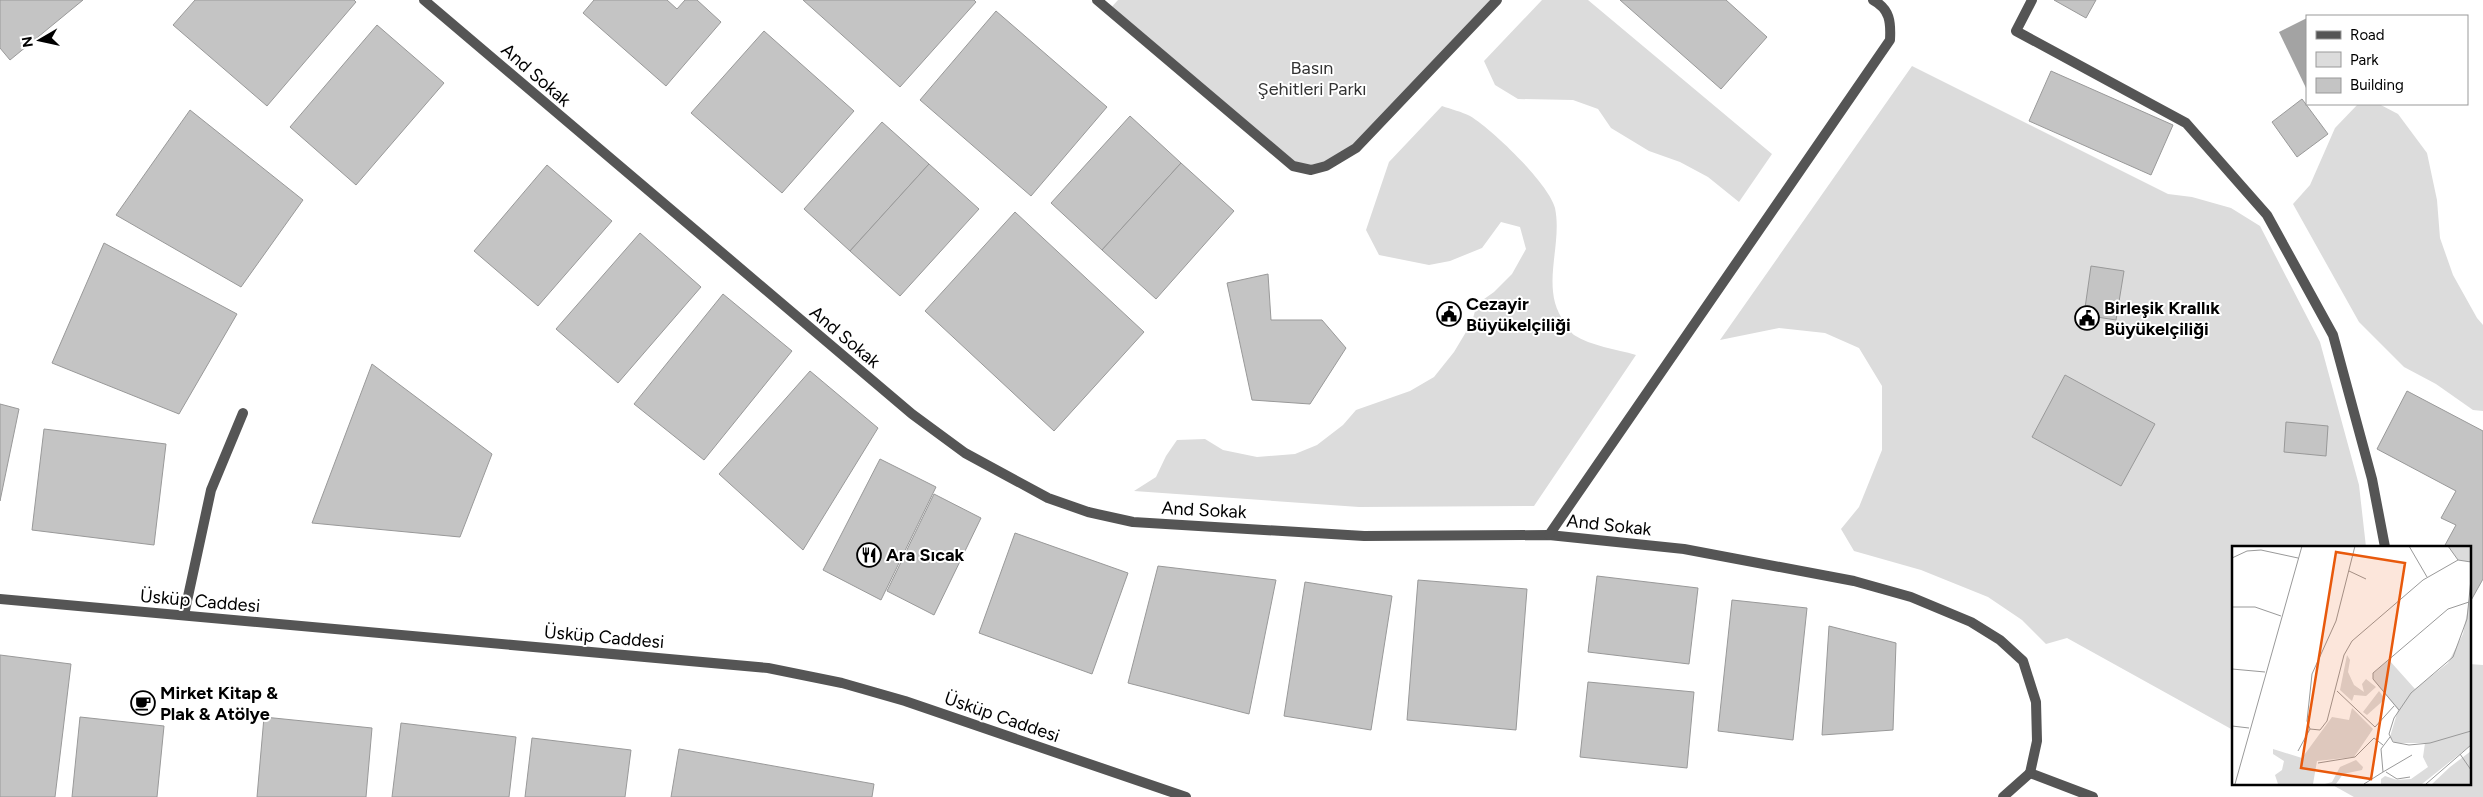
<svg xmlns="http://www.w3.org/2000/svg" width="2483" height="797" viewBox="0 0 2483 797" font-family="Figtree,sans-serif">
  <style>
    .green { fill: #dcdcdc }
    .water { fill: #a3a3a3 }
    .building { fill: #c4c4c4; stroke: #999 }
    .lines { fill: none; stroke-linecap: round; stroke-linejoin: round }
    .service { stroke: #555; stroke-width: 10 }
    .minor { stroke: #555; stroke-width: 10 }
    .labels { text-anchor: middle; stroke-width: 4; stroke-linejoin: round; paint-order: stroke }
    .park-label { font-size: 18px; fill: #333; stroke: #fff }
    .street-label { font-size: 18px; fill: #000; stroke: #fff }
    .poi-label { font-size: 18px; font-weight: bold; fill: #000; stroke: #fff; text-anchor: start }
    .inset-road { fill: none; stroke: #999; stroke-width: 1 }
    .view { fill: #e8590c; fill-opacity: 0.15; stroke: #e8590c; stroke-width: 2.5 }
    .inset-edge { fill: none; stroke: #000; stroke-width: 2.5 }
  </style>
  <rect width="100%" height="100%" fill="#fff"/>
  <g class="green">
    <path d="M 1118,0 L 1497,0 L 1356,148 L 1326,166 L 1293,166 L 1109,10 Z"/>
    <path d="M 1542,0 L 1588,0 L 1772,154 L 1739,202 L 1708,177 L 1680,162 L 1649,151 L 1611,128 L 1598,109 L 1573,100 L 1518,99 L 1495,85 L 1484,61 Z"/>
    <path d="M 1912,66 L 2168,194 L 2192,197 L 2231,208 L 2260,226 L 2320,342 L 2359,485 L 2366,547 L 2233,547 L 2233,730 L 2067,638 L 2046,644 L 2022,620 L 1988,597 L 1921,570 L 1854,551 L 1841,529 L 1859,507 L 1882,450 L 1882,386 L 1859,348 L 1825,333 L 1779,328 L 1720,340 Z"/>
    <path d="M 2358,104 L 2379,104 L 2398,114 L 2427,153 L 2437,200 L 2440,238 L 2453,275 L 2477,318 L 2483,325 L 2483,411 L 2473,410 L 2436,384 L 2404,367 L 2359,322 L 2293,204 L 2310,185 L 2335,128 Z"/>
    <path d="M 1442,106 C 1451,109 1462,112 1470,116 C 1492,129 1549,184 1555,208 C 1563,246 1539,289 1565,323 C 1567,326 1570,332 1574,335 C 1591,346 1616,349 1636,355 L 1534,506 L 1359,507 L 1134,491 L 1156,477 L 1166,456 L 1177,440 L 1205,439 L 1223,450 L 1257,457 L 1295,454 L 1317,445 L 1343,425 L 1356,410 L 1410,391 L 1434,377 L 1454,352 L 1472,322 L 1477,304 L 1494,292 L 1512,274 L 1526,249 L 1520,227 L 1501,222 L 1482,248 L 1450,261 L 1429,265 L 1379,255 L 1366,230 L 1389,162 Z"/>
    <path d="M 2469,664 L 2483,665 L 2483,797 L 2354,797 L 2329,783 L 2469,783 Z"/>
  </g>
  <path class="water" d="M 2307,18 L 2307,87 L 2306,88 L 2279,32 Z"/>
  <g class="building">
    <path d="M 0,0 L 83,0 L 10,60 L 0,48 Z"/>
    <path d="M 195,0 L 354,0 L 356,2 L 267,106 L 173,25 Z"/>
    <path d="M 594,0 L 667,0 L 677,9 L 685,0 L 697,0 L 721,22 L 666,86 L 583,13 Z"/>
    <path d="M 803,0 L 974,0 L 976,2 L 900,87 Z"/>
    <path d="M 1620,0 L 1726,0 L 1767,37 L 1721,89 Z"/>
    <path d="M 2054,0 L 2096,0 L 2086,18 Z"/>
    <path d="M 996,11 L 1107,107 L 1031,196 L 920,100 Z"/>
    <path d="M 377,25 L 444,83 L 356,185 L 290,127 Z"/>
    <path d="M 764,31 L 854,111 L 782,193 L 691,113 Z"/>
    <path d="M 2051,71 L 2173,125 L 2151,175 L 2029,121 Z"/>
    <path d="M 2302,99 L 2328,134 L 2297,157 L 2272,122 Z"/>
    <path d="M 190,110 L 303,200 L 241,287 L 116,215 Z"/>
    <path d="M 1130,116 L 1181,163 L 1102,250 L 1051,203 Z"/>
    <path d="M 882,122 L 929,164 L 850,251 L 804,209 Z"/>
    <path d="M 1181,163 L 1234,211 L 1156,299 L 1102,250 Z"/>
    <path d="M 929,164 L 979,209 L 900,296 L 850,251 Z"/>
    <path d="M 547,165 L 612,221 L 538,306 L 474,251 Z"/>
    <path d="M 1015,212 L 1144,332 L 1054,431 L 925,311 Z"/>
    <path d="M 640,233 L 701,287 L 618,383 L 556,329 Z"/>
    <path d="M 104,243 L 237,314 L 179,414 L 52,363 Z"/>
    <path d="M 2091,266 L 2124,271 L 2116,320 L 2084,315 Z"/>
    <path d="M 1268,274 L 1271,320 L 1322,320 L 1346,348 L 1310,404 L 1252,400 L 1227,283 Z"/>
    <path d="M 723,294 L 792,351 L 704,460 L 634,404 Z"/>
    <path d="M 372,364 L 492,454 L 460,537 L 312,523 Z"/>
    <path d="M 810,371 L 878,428 L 803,550 L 719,474 Z"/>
    <path d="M 2065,375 L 2155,424 L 2121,486 L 2032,437 Z"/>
    <path d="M 2407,391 L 2483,431 L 2483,579 L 2469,604 L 2469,547 L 2444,547 L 2456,525 L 2441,518 L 2456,491 L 2377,449 Z"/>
    <path d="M 0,404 L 19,409 L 0,501 Z"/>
    <path d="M 2286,422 L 2328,426 L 2326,456 L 2284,452 Z"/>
    <path d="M 44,429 L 166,444 L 154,545 L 32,530 Z"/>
    <path d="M 880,459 L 936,487 L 881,600 L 823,570 Z"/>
    <path d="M 934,494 L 981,518 L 934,615 L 887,591 Z"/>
    <path d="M 1015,533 L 1128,573 L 1092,674 L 979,633 Z"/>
    <path d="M 1158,566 L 1276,580 L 1249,714 L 1128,683 Z"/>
    <path d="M 1597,576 L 1698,588 L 1689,664 L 1588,652 Z"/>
    <path d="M 1418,580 L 1527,589 L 1516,730 L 1407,720 Z"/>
    <path d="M 1305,582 L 1392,596 L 1371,730 L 1284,716 Z"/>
    <path d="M 1732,600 L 1807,608 L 1793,740 L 1718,731 Z"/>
    <path d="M 1829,626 L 1896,643 L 1893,730 L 1822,735 Z"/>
    <path d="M 0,655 L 71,664 L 55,797 L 0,797 Z"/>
    <path d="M 1588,682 L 1694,692 L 1687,768 L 1580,757 Z"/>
    <path d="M 80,717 L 164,726 L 157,797 L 72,797 Z"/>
    <path d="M 264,717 L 372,728 L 366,797 L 257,797 Z"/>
    <path d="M 401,723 L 516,737 L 509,797 L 392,797 Z"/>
    <path d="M 532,738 L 631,750 L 625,797 L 525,797 Z"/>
    <path d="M 679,749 L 874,784 L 872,797 L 671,797 Z"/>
  </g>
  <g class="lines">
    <path class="service" d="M 2032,0 L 2016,31 L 2186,123 L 2267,215 L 2333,335 L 2372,479 L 2385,547"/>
    <g class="minor">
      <path d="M 424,0 L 912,414 L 965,453 L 1048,498 L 1088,512 L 1133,522 L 1364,536 L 1549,535 L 1684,549 L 1854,581 L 1911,597 L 1971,622 L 2000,640 L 2023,661 L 2036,702 L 2037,741 L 2030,773"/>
      <path d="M 1097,0 L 1293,166 L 1311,170 L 1326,166 L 1356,148 L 1497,0"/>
      <path d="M 1549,535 L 1890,40 C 1891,22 1890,9 1873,0"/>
      <path d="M 0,599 L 768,668 L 842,683 L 905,701 L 1186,797"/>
      <path d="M 184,615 L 211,490 L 243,413"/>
      <path d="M 2030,773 L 2093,797"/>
      <path d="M 2003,797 L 2030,773"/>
    </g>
  </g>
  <defs>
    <g id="civic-ring" transform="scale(1.25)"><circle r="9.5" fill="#fff" stroke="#000" stroke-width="1.5"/><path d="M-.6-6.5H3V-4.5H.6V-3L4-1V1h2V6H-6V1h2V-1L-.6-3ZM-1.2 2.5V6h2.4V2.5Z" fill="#000"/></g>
    <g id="restaurant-ring" transform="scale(1.25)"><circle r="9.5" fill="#fff" stroke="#000" stroke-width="1.5"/><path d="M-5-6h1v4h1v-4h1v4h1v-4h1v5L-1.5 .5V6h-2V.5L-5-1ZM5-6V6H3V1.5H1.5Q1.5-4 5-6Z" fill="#000"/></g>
    <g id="cafe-ring" transform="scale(1.25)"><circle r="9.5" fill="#fff" stroke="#000" stroke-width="1.5"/><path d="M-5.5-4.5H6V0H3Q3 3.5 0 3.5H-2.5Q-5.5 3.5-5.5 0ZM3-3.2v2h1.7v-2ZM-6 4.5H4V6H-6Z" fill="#000"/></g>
  </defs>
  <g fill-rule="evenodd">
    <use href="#civic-ring" x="1449" y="314"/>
    <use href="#civic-ring" x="2087" y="318"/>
    <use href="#restaurant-ring" x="869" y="555"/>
    <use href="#cafe-ring" x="143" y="703"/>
  </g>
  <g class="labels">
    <g class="park-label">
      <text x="1312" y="74">Basın<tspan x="1312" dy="21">Şehitleri Parkı</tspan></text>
    </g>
    <g class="street-label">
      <text transform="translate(536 75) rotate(41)" y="6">And Sokak</text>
      <text transform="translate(845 337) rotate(40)" y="6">And Sokak</text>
      <text transform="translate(1204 510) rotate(3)" y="6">And Sokak</text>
      <text transform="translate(1609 525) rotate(6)" y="6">And Sokak</text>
      <text transform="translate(200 601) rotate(5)" y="6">Üsküp Caddesi</text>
      <text transform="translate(604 637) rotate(5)" y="6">Üsküp Caddesi</text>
      <text transform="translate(1002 717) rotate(19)" y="6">Üsküp Caddesi</text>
    </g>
    <g class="poi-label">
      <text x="1466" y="310">Cezayir<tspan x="1466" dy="21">Büyükelçiliği</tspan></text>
      <text x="2104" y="314">Birleşik Krallık<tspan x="2104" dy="21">Büyükelçiliği</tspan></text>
      <text x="886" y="561">Ara Sıcak</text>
      <text x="160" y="699">Mirket Kitap &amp;<tspan x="160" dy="21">Plak &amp; Atölye</tspan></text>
    </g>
  </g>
  <g transform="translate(2232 546)">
    <rect width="239" height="239" fill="#fff"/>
    <path d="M 216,0 L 239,0 L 239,16 L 226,14 ZM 239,46 L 239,199 L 190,238 L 149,238 L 149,233 L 153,230 L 165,234 L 179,233 L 196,221 L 191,211 L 193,197 L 163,197 L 158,191 L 166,164 L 141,133 L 141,127 L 157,114 L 183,143 L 216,117 L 231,88 ZM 115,109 L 118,114 L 116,126 L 122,139 L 132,146 L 130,138 L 134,133 L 144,141 L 134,150 L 122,149 L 120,155 L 108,144 ZM 147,145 L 153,153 L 135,169 L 131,166 ZM 120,162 L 141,183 L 122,211 L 85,215 L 81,238 L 46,238 L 43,229 L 50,224 L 52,215 L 41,208 L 41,203 L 70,212 L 100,171 L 117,174 ZM 239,205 L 239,238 L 200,238 L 218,221 ZM 124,214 L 131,221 L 130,224 L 111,228 L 104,238 L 93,238 L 100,236 L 108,221 Z" fill="#dcdcdc"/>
    <path class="inset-road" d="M 177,0 L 195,31M 216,0 L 226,14M 0,12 L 15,5 L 29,4 L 66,12M 117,25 L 134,33M 239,33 L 235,73 L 221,111 L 179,147 L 162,172 L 157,188 L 161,196 L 177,199 L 198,197 L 239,185M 0,61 L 23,61 L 49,70M 0,123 L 33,126M 105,145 L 143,181 L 162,160M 167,164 L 141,133 L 141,127 L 216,63 L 237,56M 0,180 L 17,182M 78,183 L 88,184 L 95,175 L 112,109 L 120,95 L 191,34 L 226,14 L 239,16M 78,183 L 75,175 L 80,128 L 104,75 L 123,0M 66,205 L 78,183M 228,208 L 239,224M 86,217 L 123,211 L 142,192 L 151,199M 151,226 L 180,209M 154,226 L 165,233 L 178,231M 3,238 L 70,0M 132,238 L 151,226 L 149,203 L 158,191M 194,238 L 239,199"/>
    <path class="view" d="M 104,6 L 173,17 L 139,233 L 69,222 Z"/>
    <rect width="239" height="239" class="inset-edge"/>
  </g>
  <rect x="2306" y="15" width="162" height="90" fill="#ffffff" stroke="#999999"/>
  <rect x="2316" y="31" width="25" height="8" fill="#555555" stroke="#999999"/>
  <text x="2350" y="40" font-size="15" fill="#000000">Road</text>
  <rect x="2316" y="52" width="25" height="15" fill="#dcdcdc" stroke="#999999"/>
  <text x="2350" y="65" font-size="15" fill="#000000">Park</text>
  <rect x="2316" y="78" width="25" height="15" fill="#c4c4c4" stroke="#999999"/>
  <text x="2350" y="90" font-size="15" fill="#000000">Building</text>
  <g transform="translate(40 40) rotate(261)" stroke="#ffffff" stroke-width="4" paint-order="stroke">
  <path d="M0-4L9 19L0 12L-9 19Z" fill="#000000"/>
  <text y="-8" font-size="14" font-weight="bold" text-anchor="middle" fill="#000000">N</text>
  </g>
</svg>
